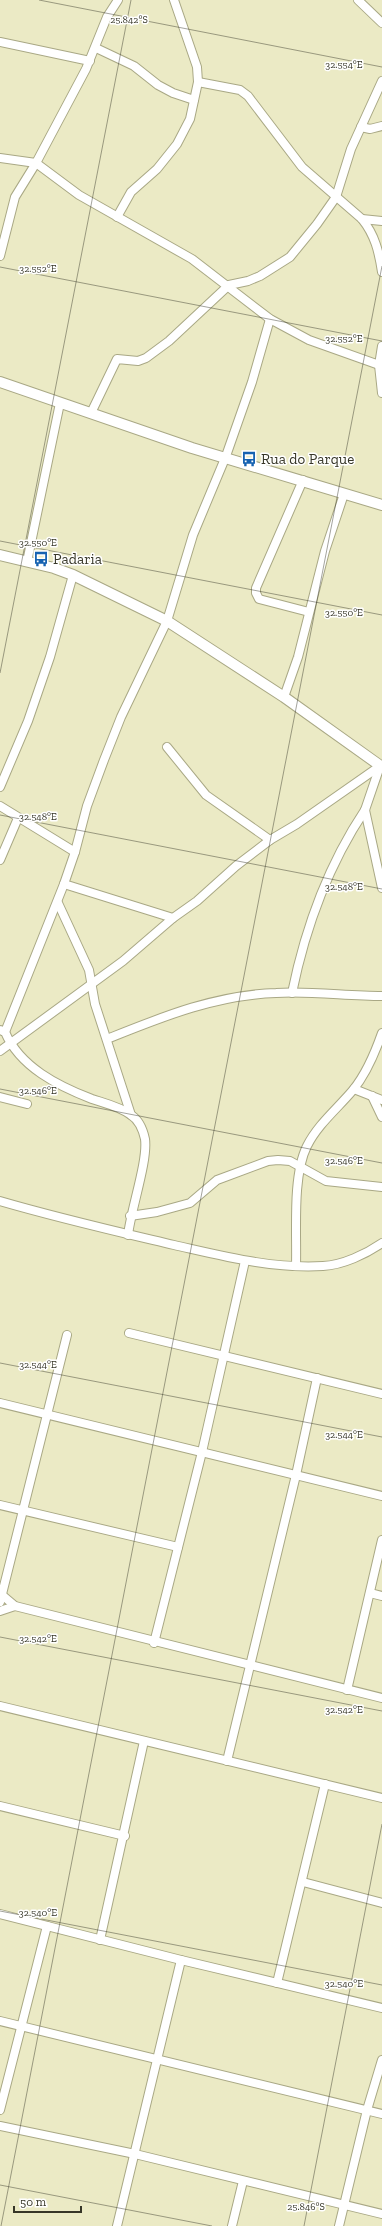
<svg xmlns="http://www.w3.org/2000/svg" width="382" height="2226" viewBox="0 0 382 2226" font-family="'Zilla Slab',serif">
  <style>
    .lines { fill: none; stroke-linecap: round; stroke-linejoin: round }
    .minor-casing { stroke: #a9a885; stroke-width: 10 }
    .tertiary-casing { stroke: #a9a885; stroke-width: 12 }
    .minor { stroke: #fff; stroke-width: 8 }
    .tertiary { stroke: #fff; stroke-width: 10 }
    .ticks { fill: none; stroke: #363627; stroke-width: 1; stroke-opacity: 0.45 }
    .labels { text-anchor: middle; stroke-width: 3; stroke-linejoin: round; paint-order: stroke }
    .poi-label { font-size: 15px; fill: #363627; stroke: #fff; text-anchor: start }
    .ticks-label { font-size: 10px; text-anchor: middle; fill: #363627; stroke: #fff; stroke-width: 3; stroke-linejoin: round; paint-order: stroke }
  </style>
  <rect width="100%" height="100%" fill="#ebeac5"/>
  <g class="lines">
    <g class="minor-casing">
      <g id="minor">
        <path d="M 358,0 L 382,23"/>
        <path d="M 0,42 L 90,61"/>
        <path d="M 96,48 L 134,66 L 158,85 L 173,93 L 194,100"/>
        <path d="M 198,82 L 240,90 L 248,96 L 302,167 L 362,219 C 375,235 379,252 382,272"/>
        <path d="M 361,127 L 370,129 L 382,126"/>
        <path d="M 0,158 L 36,163 L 79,195 L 192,259 L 270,319 L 309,340 L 382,366"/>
        <path d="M 117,217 L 131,192 L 157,169 L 177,144 L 190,119 L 198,82 L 197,67 L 174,0"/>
        <path d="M 362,219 L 382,221"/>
        <path d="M 0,256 L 15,197 L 36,163 L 86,69 L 107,17 L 118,0"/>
        <path d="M 382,346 L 379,365 L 382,393"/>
        <path d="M 91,413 L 117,359 L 138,361 L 146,358 L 169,341 L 229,285 L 248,281 L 260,276 L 290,257 L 317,224 L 336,197 L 351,149 L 382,81"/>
        <path d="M 303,480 L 256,588 L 256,593 L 259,599 L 309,612"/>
        <path d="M 27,562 L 60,403"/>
        <path d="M 284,697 L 298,657 L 325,551 L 344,494"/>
        <path d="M 167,747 L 206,795 L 270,840"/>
        <path d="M 380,766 L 365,810 L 382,888"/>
        <path d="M 0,787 L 28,721 L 50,657 L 73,575"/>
        <path d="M 0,806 L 75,852"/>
        <path d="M 0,860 L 18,818"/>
        <path d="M 64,884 L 173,918"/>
        <path d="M 58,903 L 89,970 L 95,1004 L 131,1115"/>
        <path d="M 292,993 C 305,929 329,864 365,810"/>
        <path d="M 0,1030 L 5,1032 C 20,1067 58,1086 92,1099 C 104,1103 121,1107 131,1115 C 139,1120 143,1130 145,1139 C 148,1161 131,1209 128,1235"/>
        <path d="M 5,1032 L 64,884 L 75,852 L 87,806 L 104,760 L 121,717 L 167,621 L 193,535 L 226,456 L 252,382 L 270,319"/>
        <path d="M 107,1039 C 162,1017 215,995 276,993 C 311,991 347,996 382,996"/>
        <path d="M 0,1051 L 123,961 L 173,918 L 197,901 L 236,866 L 270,840 L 297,824 L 380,766"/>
        <path d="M 354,1089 L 382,1100"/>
        <path d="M 372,1096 L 382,1117"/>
        <path d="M 0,1097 L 27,1104"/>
        <path d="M 0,1201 C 58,1218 115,1231 174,1245 C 223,1256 272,1269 323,1266 C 343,1265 366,1254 382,1243"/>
        <path d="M 130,1216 L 157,1212 L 190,1203 L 217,1180 L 268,1161 L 278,1160 L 290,1161 L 326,1181 L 382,1187"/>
        <path d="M 296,1266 C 297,1232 292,1176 307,1146 C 318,1124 338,1108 353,1090 C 367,1073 375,1053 382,1033"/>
        <path d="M 129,1333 L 382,1394"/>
        <path d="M 0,1403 L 382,1496"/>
        <path d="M 0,1505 L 178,1547"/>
        <path d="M 370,1593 L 382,1596"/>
        <path d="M 2,1595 L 15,1606 L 382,1698"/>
        <path d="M 0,1602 L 67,1335"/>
        <path d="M 0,1611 L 15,1606"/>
        <path d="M 154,1643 L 202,1452 L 245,1261"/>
        <path d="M 347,1690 L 382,1540"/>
        <path d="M 0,1706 L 382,1798"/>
        <path d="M 227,1761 L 296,1475 L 317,1378"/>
        <path d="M 0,1806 L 125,1836"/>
        <path d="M 303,1882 L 382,1903"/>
        <path d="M 0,1914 L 181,1960 L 382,2008"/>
        <path d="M 100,1940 L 144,1741"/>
        <path d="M 277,1983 L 325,1784"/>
        <path d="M 0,2021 L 382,2114"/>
        <path d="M 0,2110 L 47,1926"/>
        <path d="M 0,2126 L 135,2154 L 382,2214"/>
        <path d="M 117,2226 L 181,1960"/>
        <path d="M 232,2226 L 243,2181"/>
        <path d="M 339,2226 L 367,2110 L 382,2060"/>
      </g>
    </g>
    <g class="tertiary-casing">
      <g id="tertiary">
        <path d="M 0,382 L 192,448 L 382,505"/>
        <path d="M 0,555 L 54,568 L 73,575 L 167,621 L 284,697 L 382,767"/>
      </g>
    </g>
    <use href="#minor" class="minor"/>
    <use href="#tertiary" class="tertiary"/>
  </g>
  <path class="ticks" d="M 39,0 L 382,67M 0,267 L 382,341M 0,541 L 382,615M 0,673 L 131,0M 0,815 L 382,889M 0,1089 L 382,1163M 0,1363 L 382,1437M 0,1637 L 382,1711M 0,1911 L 382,1985M 0,2185 L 212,2226M 1,2226 L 382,266M 304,2226 L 382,1824"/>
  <defs>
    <g id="bus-bare" transform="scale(1.2)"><path d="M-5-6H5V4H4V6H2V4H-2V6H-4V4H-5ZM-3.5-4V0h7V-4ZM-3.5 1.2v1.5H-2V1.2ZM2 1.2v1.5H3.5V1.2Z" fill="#1662b1" stroke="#fff" stroke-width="2.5" paint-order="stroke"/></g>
  </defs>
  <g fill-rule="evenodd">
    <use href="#bus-bare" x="249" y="459"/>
    <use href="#bus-bare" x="41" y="559"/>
  </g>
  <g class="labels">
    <g class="poi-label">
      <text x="261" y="464">Rua do Parque</text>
      <text x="53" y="564">Padaria</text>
    </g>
  </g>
  <g class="ticks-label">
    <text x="129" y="23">25.842°S</text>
    <text x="344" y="68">32.554°E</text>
    <text x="38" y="272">32.552°E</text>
    <text x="344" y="342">32.552°E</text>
    <text x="38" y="546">32.550°E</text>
    <text x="344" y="616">32.550°E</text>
    <text x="38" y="820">32.548°E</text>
    <text x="344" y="890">32.548°E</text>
    <text x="38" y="1094">32.546°E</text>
    <text x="344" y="1164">32.546°E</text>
    <text x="38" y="1368">32.544°E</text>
    <text x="344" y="1438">32.544°E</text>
    <text x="38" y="1642">32.542°E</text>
    <text x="344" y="1713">32.542°E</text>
    <text x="38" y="1916">32.540°E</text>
    <text x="344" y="1987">32.540°E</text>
    <text x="306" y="2210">25.846°S</text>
  </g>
  <path d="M14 2206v6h67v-6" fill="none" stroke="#363627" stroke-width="2"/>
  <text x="20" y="2206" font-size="12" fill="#363627" stroke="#ffffff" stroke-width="3" paint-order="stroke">50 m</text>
</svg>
